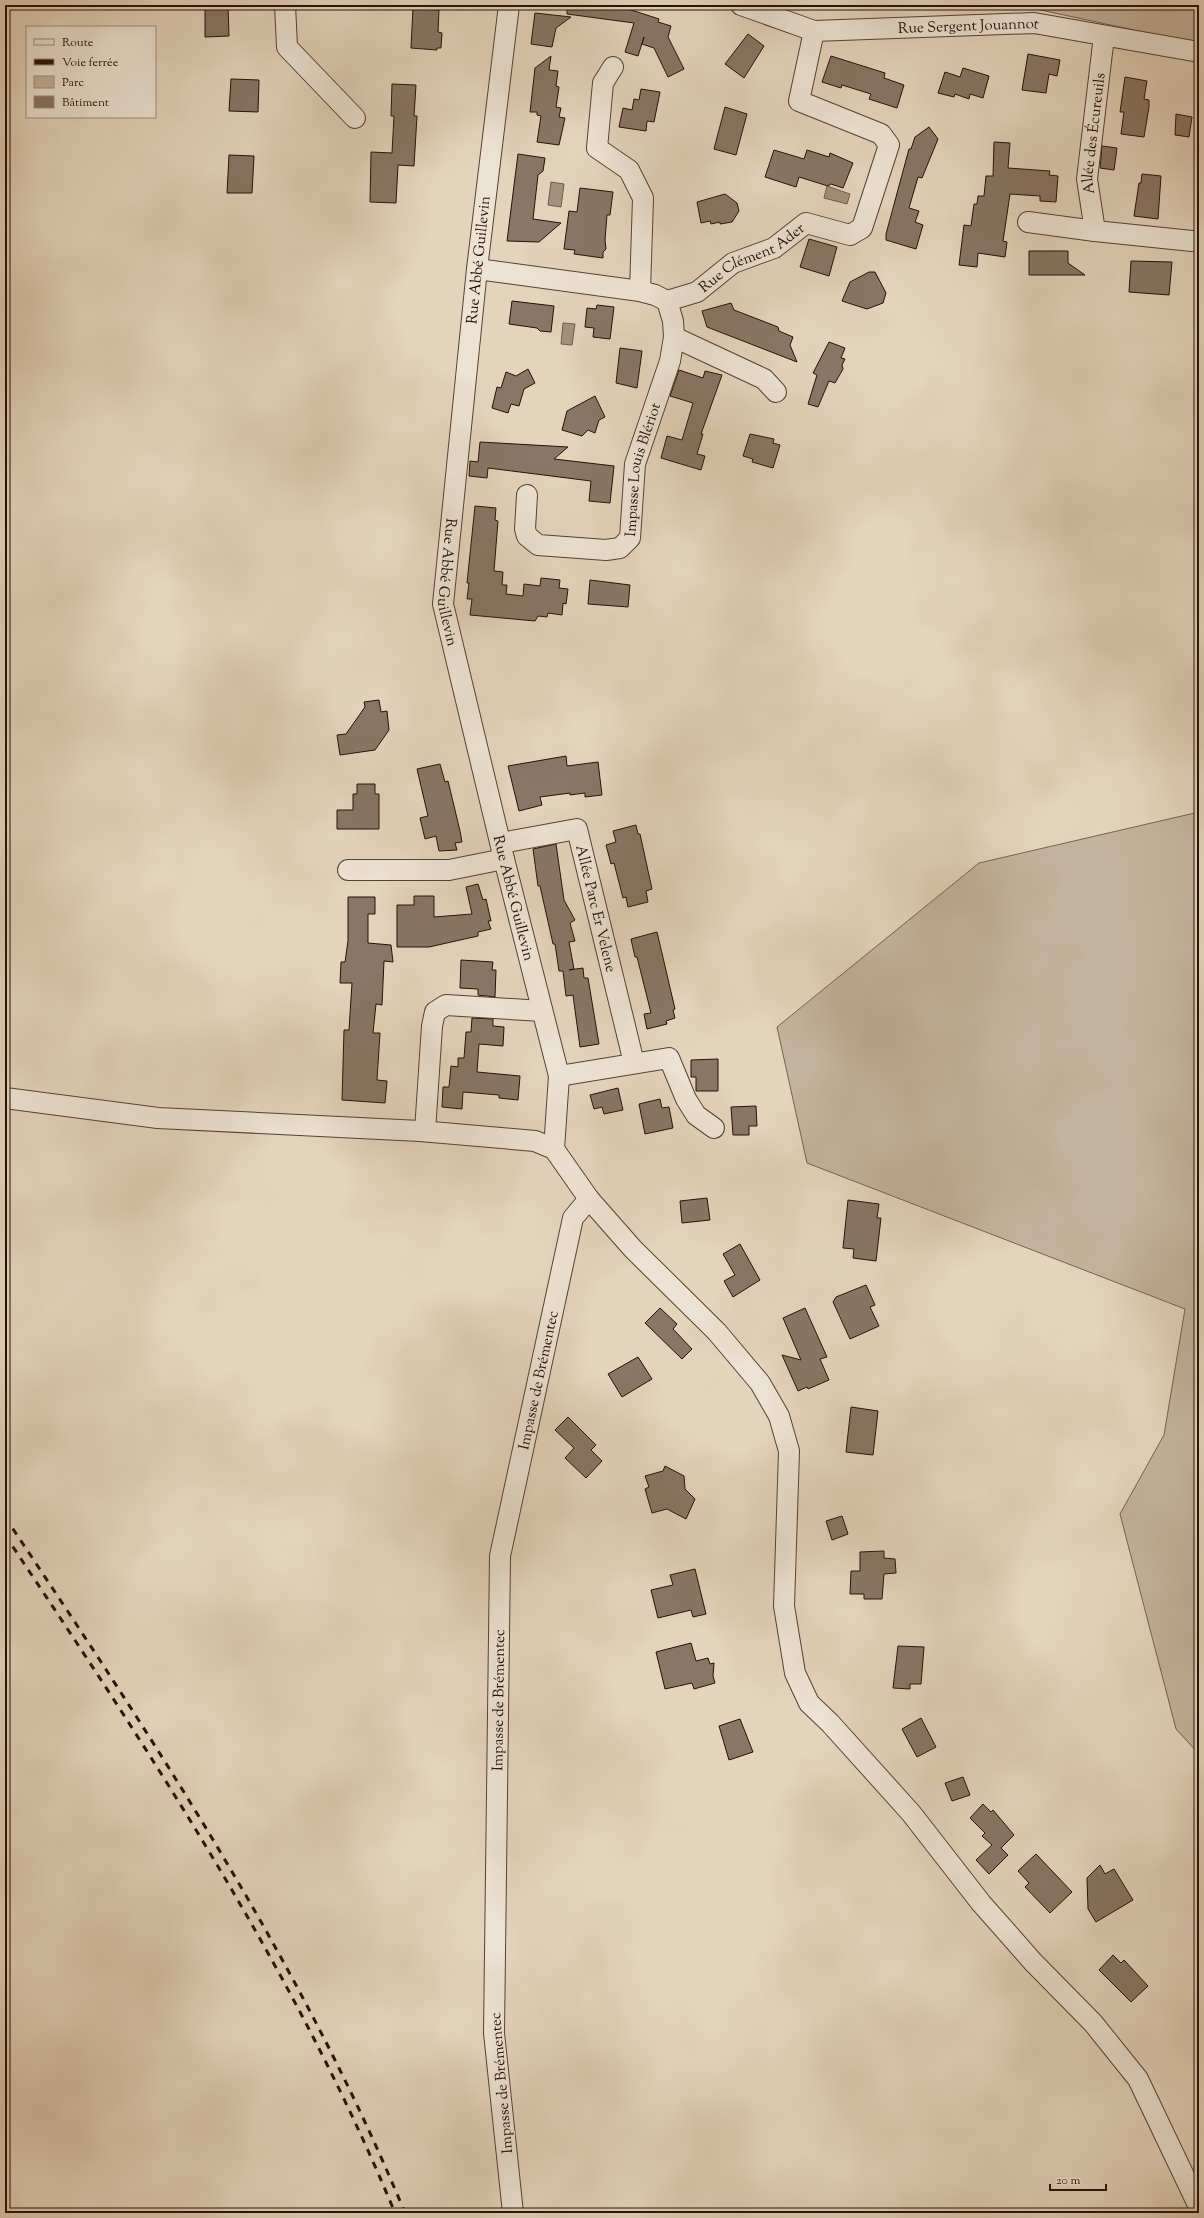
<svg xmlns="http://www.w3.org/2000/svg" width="1204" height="2218" viewBox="0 0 1204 2218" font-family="'Sorts Mill Goudy',serif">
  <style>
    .green { fill: #c4b39d; stroke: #766252 }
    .water { fill: #a4917e; stroke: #725d4e }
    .building { fill: #897665; stroke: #271007 }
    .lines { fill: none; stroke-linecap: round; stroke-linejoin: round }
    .minor-casing { stroke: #564134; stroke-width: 22 }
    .minor { stroke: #ede3d3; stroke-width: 20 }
    .rail { stroke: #271007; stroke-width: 3; stroke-dasharray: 7 7; stroke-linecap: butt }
    .labels { text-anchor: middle; stroke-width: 3; stroke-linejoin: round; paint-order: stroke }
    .street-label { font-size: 15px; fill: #271007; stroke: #ede3d3 }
  </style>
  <rect width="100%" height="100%" fill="#e4d4bc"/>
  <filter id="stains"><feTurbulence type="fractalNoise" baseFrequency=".005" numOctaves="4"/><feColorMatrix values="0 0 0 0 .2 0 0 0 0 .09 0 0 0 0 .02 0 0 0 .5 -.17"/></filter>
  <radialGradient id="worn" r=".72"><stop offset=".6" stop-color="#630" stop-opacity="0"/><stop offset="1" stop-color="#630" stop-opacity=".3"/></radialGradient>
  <g class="green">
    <path d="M 957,5 L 1199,5 L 1199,44 L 1036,9 L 957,9 Z"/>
    <path d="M 1199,812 L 1199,1754 L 1176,1729 L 1120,1514 L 1164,1435 L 1185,1309 L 807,1163 L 777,1027 L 979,863 Z"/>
  </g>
  <g class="water">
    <path d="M 551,182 L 564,184 L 561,207 L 548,205 Z"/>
    <path d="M 827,186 L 850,194 L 847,204 L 824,198 Z"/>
    <path d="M 563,323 L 575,324 L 572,345 L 561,344 Z"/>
  </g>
  <g class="building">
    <path d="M 205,5 L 228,5 L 229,36 L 205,37 Z"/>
    <path d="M 567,5 L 616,5 L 659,19 L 658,22 L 671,26 L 668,37 L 684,69 L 668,77 L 654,48 L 642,44 L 644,37 L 638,56 L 625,52 L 634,23 L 567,14 Z"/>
    <path d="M 413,8 L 439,10 L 438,32 L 442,33 L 441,48 L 437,48 L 437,50 L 411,48 Z"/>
    <path d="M 535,13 L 571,17 L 556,28 L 552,47 L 531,44 Z"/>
    <path d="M 748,34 L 764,46 L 744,78 L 725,64 Z"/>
    <path d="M 1028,54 L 1060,60 L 1057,76 L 1049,74 L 1046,93 L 1022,90 Z"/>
    <path d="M 551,56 L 549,70 L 558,71 L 556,86 L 559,87 L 556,107 L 561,108 L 559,117 L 565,118 L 559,145 L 537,142 L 541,116 L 537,115 L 537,112 L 530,112 L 535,68 Z"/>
    <path d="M 831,56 L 885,73 L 884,78 L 904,85 L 897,108 L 869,99 L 871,94 L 842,85 L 841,88 L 822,82 Z"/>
    <path d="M 963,68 L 989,76 L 983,98 L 970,94 L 969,99 L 955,94 L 954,97 L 938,93 L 945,72 L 960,77 Z"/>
    <path d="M 1125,77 L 1147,81 L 1144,99 L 1149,100 L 1149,107 L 1144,137 L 1121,134 L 1124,112 L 1120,112 Z"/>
    <path d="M 231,79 L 259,80 L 258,112 L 229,111 Z"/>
    <path d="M 392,84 L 416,85 L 414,116 L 417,116 L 414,166 L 398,165 L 396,203 L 370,202 L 371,152 L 392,153 L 394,116 L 391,116 Z"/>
    <path d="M 641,89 L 660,92 L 654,122 L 647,121 L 646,131 L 619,127 L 623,108 L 632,110 L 634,99 L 639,100 Z"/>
    <path d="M 725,107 L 747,114 L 736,155 L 714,149 Z"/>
    <path d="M 1176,114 L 1192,117 L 1189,137 L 1175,135 Z"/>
    <path d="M 929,127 L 938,139 L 922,178 L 918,177 L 909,208 L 919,211 L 915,222 L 923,225 L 916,249 L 886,240 L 886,234 L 909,149 L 911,149 L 915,137 Z"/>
    <path d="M 994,142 L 1010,143 L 1008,168 L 1050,171 L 1049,175 L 1058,176 L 1056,202 L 1040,201 L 1040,196 L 1010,194 L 1003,241 L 1007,242 L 1005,257 L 978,253 L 977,267 L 959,265 L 964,225 L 971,226 L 974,204 L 977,204 L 978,196 L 984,196 L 986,176 L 993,176 Z"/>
    <path d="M 1102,146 L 1117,148 L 1114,170 L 1100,168 Z"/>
    <path d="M 774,150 L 804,159 L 807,150 L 829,157 L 830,153 L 853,163 L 843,188 L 831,184 L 828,186 L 799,177 L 796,187 L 765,177 Z"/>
    <path d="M 518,154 L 545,158 L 543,171 L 538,175 L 533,219 L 561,223 L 539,242 L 507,241 Z"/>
    <path d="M 229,155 L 254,156 L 252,193 L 227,193 Z"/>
    <path d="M 1142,174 L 1161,176 L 1158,219 L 1134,216 L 1139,183 L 1141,183 Z"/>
    <path d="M 580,188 L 613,192 L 610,215 L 607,215 L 605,240 L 606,249 L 603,252 L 603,258 L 574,254 L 575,250 L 564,249 L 569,211 L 577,212 Z"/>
    <path d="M 725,194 L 737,203 L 739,211 L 732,222 L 720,224 L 720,222 L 711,224 L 710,221 L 701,223 L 697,202 Z"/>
    <path d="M 809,239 L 837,247 L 829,276 L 800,267 Z"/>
    <path d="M 1029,251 L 1068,251 L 1068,263 L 1085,275 L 1029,275 Z"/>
    <path d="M 1131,261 L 1172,262 L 1169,295 L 1129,292 Z"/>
    <path d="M 869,272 L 875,272 L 886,293 L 883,303 L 867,309 L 842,301 L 850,282 Z"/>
    <path d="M 512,301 L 554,306 L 551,332 L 540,331 L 537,328 L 509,324 Z"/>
    <path d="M 731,303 L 734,310 L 778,327 L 779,331 L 793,337 L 790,345 L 797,362 L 707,327 L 702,311 Z"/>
    <path d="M 597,305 L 614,307 L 610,339 L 593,337 L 594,328 L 585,327 L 587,308 L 596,309 Z"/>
    <path d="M 829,342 L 845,348 L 841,358 L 845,359 L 842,365 L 843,369 L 835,383 L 829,381 L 818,407 L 808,404 L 817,375 L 813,373 Z"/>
    <path d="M 620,348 L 642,351 L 637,388 L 616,383 Z"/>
    <path d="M 528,369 L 535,383 L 524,389 L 519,406 L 511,404 L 508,413 L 492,408 L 497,387 L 501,388 L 506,372 L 516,376 Z"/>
    <path d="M 679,370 L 703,378 L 705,371 L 722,375 L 701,434 L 703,434 L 697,454 L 705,456 L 701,470 L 661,458 L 667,436 L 682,440 L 693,403 L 670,396 Z"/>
    <path d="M 595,396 L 605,417 L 599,420 L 595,433 L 588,430 L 582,436 L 562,430 L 567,411 Z"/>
    <path d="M 750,434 L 774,439 L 773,443 L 780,445 L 773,468 L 752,462 L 753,459 L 743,456 Z"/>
    <path d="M 480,442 L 568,447 L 554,459 L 614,466 L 610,503 L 589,501 L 591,481 L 488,468 L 487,478 L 469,476 L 470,461 L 478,462 Z"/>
    <path d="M 475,506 L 496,508 L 495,520 L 498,521 L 494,571 L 503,572 L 502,585 L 507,585 L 506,594 L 523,596 L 524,584 L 540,586 L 541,578 L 560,580 L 559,588 L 568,589 L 566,604 L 563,603 L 562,615 L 548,613 L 547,617 L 538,616 L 535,621 L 470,615 L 472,599 L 467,599 L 469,583 L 467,583 Z"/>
    <path d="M 590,580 L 630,585 L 628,607 L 588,604 Z"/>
    <path d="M 379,700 L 381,712 L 387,711 L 389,730 L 375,750 L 340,755 L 337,735 L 346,734 L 365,707 L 364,702 Z"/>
    <path d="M 566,756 L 567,766 L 598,762 L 602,795 L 585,797 L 585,793 L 570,795 L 570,793 L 540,797 L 542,805 L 519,811 L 508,766 Z"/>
    <path d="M 440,764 L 445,782 L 448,781 L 460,831 L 462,842 L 455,843 L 457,850 L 439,851 L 436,836 L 425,839 L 420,818 L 428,816 L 417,769 Z"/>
    <path d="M 357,784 L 375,784 L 375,794 L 379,794 L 379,829 L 337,829 L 337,810 L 353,810 L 353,794 L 357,794 Z"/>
    <path d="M 636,825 L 638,834 L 640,834 L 652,889 L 646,891 L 648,902 L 628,907 L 626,897 L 623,898 L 614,863 L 611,864 L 606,845 L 616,842 L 613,831 Z"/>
    <path d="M 556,844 L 564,900 L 575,920 L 570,923 L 575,941 L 569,942 L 574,969 L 569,970 L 583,968 L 584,978 L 588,978 L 599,1044 L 580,1047 L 573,995 L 566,996 L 563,971 L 559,971 L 555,944 L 553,944 L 540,886 L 538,886 L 533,849 Z"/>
    <path d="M 478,884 L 483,900 L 486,899 L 491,921 L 488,921 L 491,929 L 478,932 L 478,936 L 429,947 L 397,947 L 397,905 L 414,905 L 414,896 L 434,896 L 434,917 L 472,914 L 466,887 Z"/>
    <path d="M 348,897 L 375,897 L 375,914 L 368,914 L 368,943 L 391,945 L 393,962 L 384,961 L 382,1005 L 376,1004 L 373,1033 L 380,1033 L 377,1080 L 387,1081 L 385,1103 L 342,1100 L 344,1030 L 349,1030 L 352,983 L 340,983 L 341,962 L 345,962 L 348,941 Z"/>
    <path d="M 657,932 L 675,1009 L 673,1010 L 675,1018 L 666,1021 L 667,1024 L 647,1029 L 644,1014 L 651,1013 L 637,957 L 635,957 L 631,939 Z"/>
    <path d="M 461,960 L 493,962 L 492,970 L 496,970 L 495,997 L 478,995 L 478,989 L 460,988 Z"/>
    <path d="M 472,1018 L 493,1019 L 493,1026 L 504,1027 L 503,1046 L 479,1044 L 477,1072 L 520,1076 L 518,1100 L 499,1098 L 499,1095 L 463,1092 L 462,1109 L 442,1107 L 443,1087 L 449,1087 L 451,1066 L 458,1067 L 458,1058 L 464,1058 L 466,1032 L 471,1032 Z"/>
    <path d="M 718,1059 L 718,1091 L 696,1091 L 696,1077 L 691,1077 L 691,1060 Z"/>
    <path d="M 618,1088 L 623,1110 L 604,1114 L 602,1107 L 594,1109 L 590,1095 Z"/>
    <path d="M 660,1099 L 662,1108 L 669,1107 L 673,1128 L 645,1134 L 639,1104 Z"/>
    <path d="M 756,1106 L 757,1126 L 749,1126 L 749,1135 L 733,1135 L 731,1107 Z"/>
    <path d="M 707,1198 L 710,1220 L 682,1223 L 680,1201 Z"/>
    <path d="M 848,1200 L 879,1204 L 877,1218 L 881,1218 L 876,1261 L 853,1258 L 854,1249 L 843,1248 Z"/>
    <path d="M 740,1244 L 760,1280 L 733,1297 L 724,1281 L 735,1275 L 723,1254 Z"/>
    <path d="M 866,1285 L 875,1305 L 870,1307 L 879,1326 L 850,1339 L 833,1302 L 836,1297 Z"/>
    <path d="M 660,1308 L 677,1324 L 673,1329 L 692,1349 L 682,1359 L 645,1323 Z"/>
    <path d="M 805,1308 L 827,1357 L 820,1359 L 829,1380 L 808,1389 L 807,1387 L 798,1391 L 782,1355 L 801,1360 L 783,1318 Z"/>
    <path d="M 638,1357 L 652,1379 L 622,1397 L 608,1374 Z"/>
    <path d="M 851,1407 L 878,1411 L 873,1455 L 846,1452 Z"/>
    <path d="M 568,1417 L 596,1445 L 591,1450 L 602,1461 L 586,1478 L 565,1458 L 574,1448 L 555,1430 Z"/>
    <path d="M 665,1466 L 684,1476 L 685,1489 L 695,1499 L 686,1519 L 667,1509 L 652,1513 L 645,1489 L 649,1487 L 645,1476 L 663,1471 Z"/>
    <path d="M 842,1516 L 848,1534 L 832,1540 L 826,1521 Z"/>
    <path d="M 884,1551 L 884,1558 L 895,1559 L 896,1573 L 884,1574 L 882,1599 L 864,1599 L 864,1594 L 850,1594 L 851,1571 L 860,1571 L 860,1552 Z"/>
    <path d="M 695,1569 L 706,1614 L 693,1617 L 691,1610 L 658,1618 L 651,1590 L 673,1585 L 670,1575 Z"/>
    <path d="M 691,1643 L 696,1661 L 708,1658 L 710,1664 L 714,1663 L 713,1676 L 715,1683 L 694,1689 L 692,1683 L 665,1689 L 656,1652 Z"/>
    <path d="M 898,1646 L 924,1647 L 921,1684 L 910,1684 L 910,1689 L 893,1688 Z"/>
    <path d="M 921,1718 L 936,1747 L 917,1757 L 902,1729 Z"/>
    <path d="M 740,1719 L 753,1752 L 729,1760 L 719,1726 Z"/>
    <path d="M 963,1777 L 970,1795 L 952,1801 L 945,1783 Z"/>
    <path d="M 983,1804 L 991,1812 L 993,1810 L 1014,1835 L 1001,1848 L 1008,1855 L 989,1874 L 976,1860 L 992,1845 L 982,1836 L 985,1833 L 970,1818 Z"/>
    <path d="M 1036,1854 L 1072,1892 L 1050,1913 L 1025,1887 L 1029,1883 L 1018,1871 Z"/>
    <path d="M 1100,1865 L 1105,1874 L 1114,1869 L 1133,1900 L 1096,1922 L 1088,1909 L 1087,1878 Z"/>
    <path d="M 1113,1955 L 1121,1963 L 1124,1960 L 1148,1986 L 1131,2002 L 1099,1970 Z"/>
  </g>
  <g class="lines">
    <g class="minor-casing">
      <g id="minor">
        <path d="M 285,5 L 287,47 L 355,118"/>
        <path id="s1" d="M 509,5 L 477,269 L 443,604 L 504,859 L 559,1076 L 554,1149"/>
        <path id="s2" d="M 741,5 L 814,31 L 1034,23 L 1199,52"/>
        <path d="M 613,67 L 603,83 L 597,148 L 629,170 L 643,198 L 640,291"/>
        <path id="s3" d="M 1028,222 L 1095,231 L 1087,179 L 1104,36"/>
        <path d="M 1095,231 L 1192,241"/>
        <path id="s4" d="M 477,269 L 640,291 L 655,295 L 667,301 L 697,292 L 733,263 L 774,248 L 806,223 L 850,235 L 862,228 L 889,145 L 881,134 L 799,101 L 814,31"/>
        <path d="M 674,337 L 764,379 L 776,392"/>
        <path id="s5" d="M 527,495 L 525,529 L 527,536 L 538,545 L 606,550 L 620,548 L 630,538 L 635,464 L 670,361 L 674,337 L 673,321 L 667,301"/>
        <path id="s6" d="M 501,843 L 577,829 L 634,1063"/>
        <path d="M 348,870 L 449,870 L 504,859"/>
        <path d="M 559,1076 L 669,1058 L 686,1099 L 696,1115 L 714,1128"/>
        <path d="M 5,1098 L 158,1118 L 420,1131 L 535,1141 L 554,1149 L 589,1199 L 633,1249 L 717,1332 L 760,1383 L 779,1416 L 789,1451 L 784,1606 L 795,1673 L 809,1703 L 830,1723 L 911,1813 L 981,1903 L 1033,1962 L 1093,2023 L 1138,2079 L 1199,2207"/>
        <path d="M 425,1131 L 432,1026 L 435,1012 L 446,1005 L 542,1011"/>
        <path id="s7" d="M 513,2213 L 494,2033 L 500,1556 L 573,1218 L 589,1199"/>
      </g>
    </g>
    <use href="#minor" class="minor"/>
    <g class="rail">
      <path d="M 5,1517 C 154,1740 302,1964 405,2213"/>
      <path d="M 5,1535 C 150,1752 295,1971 395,2213"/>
    </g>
  </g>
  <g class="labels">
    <g class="street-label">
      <text dy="5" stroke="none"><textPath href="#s2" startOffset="232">Rue Sergent Jouannot</textPath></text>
      <text dy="5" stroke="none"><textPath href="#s3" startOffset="166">Allée des Écureuils</textPath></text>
      <text dy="5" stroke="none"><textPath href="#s4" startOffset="290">Rue Clément Ader</textPath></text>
      <text transform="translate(478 260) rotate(-84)" y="5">Rue Abbé Guillevin</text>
      <text dy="5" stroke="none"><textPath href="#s5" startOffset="222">Impasse Louis Blériot</textPath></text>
      <text dy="5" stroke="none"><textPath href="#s1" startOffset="581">Rue Abbé Guillevin</textPath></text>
      <text dy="5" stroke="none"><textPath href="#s1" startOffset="905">Rue Abbé Guillevin</textPath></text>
      <text dy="5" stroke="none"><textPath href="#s6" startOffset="159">Allée Parc Er Velene</textPath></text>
      <text dy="5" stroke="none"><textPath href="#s7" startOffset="838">Impasse de Brémentec</textPath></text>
      <text dy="5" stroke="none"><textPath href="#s7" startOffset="514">Impasse de Brémentec</textPath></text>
      <text transform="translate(501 2083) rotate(-95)" y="5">Impasse de Brémentec</text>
    </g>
  </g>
  <rect width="1204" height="2218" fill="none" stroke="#e4d4bc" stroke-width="20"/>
  <rect x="6" y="6" width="1192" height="2206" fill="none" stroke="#271007" stroke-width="2"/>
  <rect x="10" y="10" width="1184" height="2198" fill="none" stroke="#271007"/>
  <rect x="26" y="26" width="130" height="92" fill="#ede3d3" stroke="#9e8f81"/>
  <rect x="34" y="39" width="20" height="6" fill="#ede3d3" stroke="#9e8f81"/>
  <text x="62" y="46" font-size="12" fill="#271007">Route</text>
  <rect x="34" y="59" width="20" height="6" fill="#271007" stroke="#9e8f81"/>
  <text x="62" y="66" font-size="12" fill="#271007">Voie ferrée</text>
  <rect x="34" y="76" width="20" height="12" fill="#c4b39d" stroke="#9e8f81"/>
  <text x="62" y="86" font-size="12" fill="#271007">Parc</text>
  <rect x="34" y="96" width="20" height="12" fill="#897665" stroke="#9e8f81"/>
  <text x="62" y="106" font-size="12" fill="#271007">Bâtiment</text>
  <path d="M1050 2184v6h56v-6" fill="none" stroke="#271007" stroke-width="2"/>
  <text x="1056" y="2184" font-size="12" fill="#271007" stroke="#ede3d3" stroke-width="3" paint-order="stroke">20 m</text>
  <rect width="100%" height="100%" filter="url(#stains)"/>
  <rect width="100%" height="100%" fill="url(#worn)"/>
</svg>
